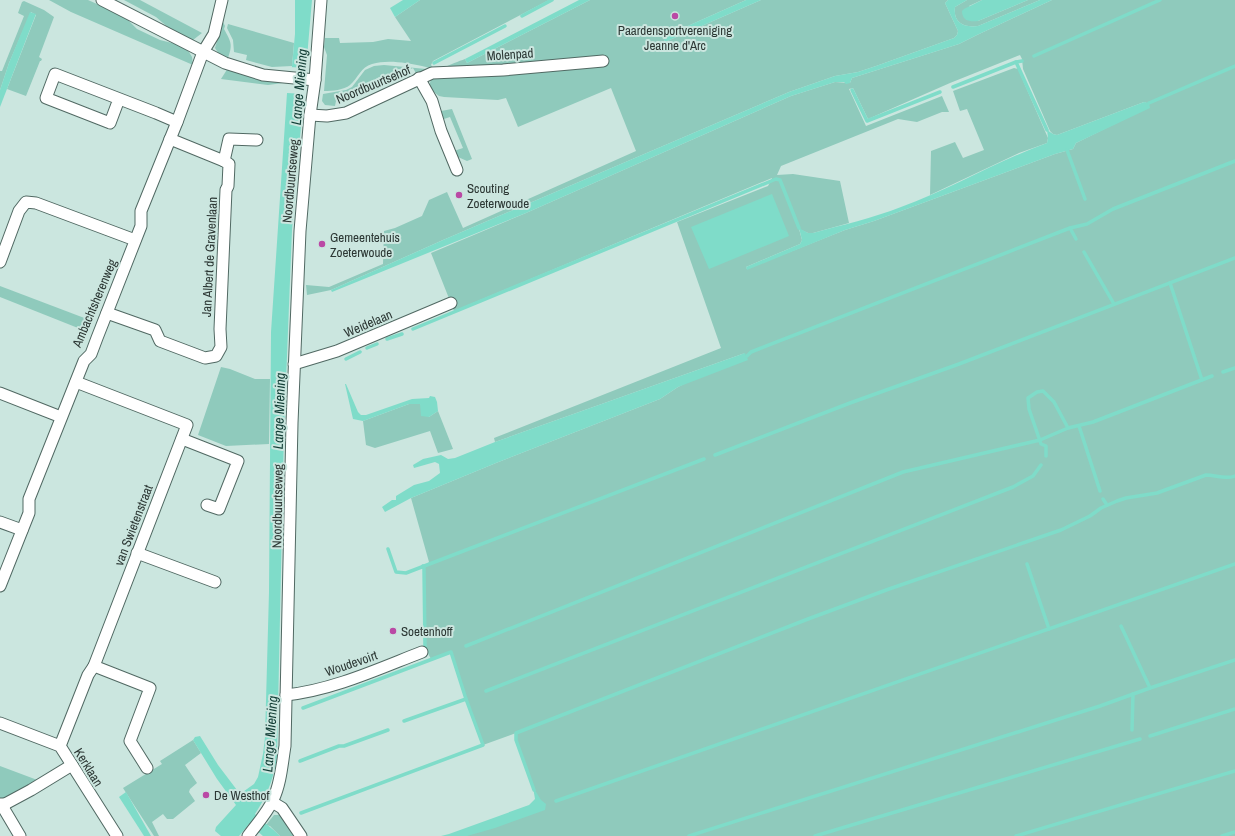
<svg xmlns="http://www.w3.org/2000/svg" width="1235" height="836" viewBox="0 0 1235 836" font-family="'Archivo Narrow',sans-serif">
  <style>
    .green { fill: #8fcabc; fill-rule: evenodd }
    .water { fill: #7fdcc9 }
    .pier { fill: #cbe6df }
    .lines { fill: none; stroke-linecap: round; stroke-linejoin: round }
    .stream { stroke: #7fdcc9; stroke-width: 3.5 }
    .minor-casing { stroke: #516963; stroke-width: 13 }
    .minor { stroke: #fff; stroke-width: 11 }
    .poi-dot { fill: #ba49a5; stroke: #cbe6df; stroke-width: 1.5 }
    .labels { text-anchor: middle; stroke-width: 4; stroke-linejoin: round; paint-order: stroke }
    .poi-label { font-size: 13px; fill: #2c3734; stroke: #cbe6df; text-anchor: start }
    .street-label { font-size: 13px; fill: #2c3734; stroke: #cbe6df }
    .water-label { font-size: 14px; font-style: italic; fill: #123d35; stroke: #cbe6df }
  </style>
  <rect width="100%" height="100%" fill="#cbe6df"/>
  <g class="green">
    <path d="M 49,0 L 88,0 L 97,4 L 125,17 L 137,29 L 160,40 L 180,45 L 189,52 L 192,57 L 193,65 L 71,12 Z"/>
    <path d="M 124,0 L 140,0 L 202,33 L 193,40 L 170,29 L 156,17 Z"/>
    <path d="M 420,0 L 549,0 L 433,61 L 431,65 L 434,69 C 430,68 426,67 422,66 C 407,63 388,59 372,64 C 361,67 358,78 350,85 C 344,90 332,91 324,91 L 327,55 L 324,47 L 325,38 L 339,38 L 340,43 L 373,42 L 388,39 L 411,41 L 395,17 Z"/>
    <path d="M 590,0 L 746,0 L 663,37 L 665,42 L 761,0 L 948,0 L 945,3 L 958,31 L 957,35 L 954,38 L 876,66 L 858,72 L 835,76 L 789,92 L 443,240 L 331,290 L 307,295 L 306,285 L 329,287 L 383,264 L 384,231 L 395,228 L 422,216 L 429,200 L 447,192 L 463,228 L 636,151 L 611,88 L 518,127 L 506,98 L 498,100 L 444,97 L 439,96 L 430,89 C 427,71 452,64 465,59 L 467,63 Z"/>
    <path d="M 967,0 L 982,0 L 969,6 L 978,21 L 1028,0 L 1040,0 L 978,26 C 964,28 953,23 955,7 Z"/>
    <path d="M 1052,0 L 1235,0 L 1235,836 L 455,836 L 539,806 L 516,740 L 516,733 L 483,745 L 466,699 L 451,652 L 431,659 L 425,648 L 424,569 L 429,562 L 411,498 L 496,463 L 660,399 L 678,387 L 745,353 L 495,442 L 494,438 L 721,348 L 677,222 L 768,186 L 772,178 L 454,311 L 431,253 L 526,213 L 791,96 L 835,82 L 850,83 L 852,78 L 959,44 L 977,35 ZM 1020,55 L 1022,59 L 1023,69 L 1050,131 L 1053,134 L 1057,135 L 1144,102 L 1149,104 L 1149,107 L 1076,143 L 1073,149 L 1055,154 L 874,221 L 845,230 L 747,269 L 746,267 L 800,244 L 802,240 L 799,229 L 808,233 L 813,233 L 849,223 L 840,181 L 793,174 L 777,175 L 781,166 L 898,119 L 917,122 L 942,112 L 949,112 L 942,96 L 866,126 L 849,89 L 853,88 L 868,119 L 950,83 Z"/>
    <path d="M 24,1 L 44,10 L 54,17 L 39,57 L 42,59 L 41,61 L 40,61 L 26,96 L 7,89 L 36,15 L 31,12 L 9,63 L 0,90 L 0,71 L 2,71 L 24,16 L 18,13 L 22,2 Z"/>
    <path d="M 223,22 L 225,26 L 224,29 C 231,42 233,44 228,58 L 219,54 L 215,48 Z"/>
    <path d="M 228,24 L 294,43 L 292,66 L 272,67 L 246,60 L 247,55 L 234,52 L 233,40 L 227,28 Z"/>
    <path d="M 384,65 L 426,69 L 427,70 L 417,75 L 413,68 L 343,100 L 336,101 L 335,106 L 325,105 L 322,101 L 323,94 L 346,90 L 352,87 L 365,70 L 374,66 Z"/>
    <path d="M 228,68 L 283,83 L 268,85 L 221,79 Z"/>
    <path d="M 1014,68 L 1018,69 L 1048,138 L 1047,143 L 1019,153 L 930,195 L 931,151 L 955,142 L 963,158 L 984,150 L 967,109 L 960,111 L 953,91 Z"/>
    <path d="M 452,109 L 472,159 L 467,161 L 458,157 L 454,151 L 463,148 L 450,117 L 441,120 L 441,111 Z"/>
    <path d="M 0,286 L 87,319 L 83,330 L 0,297 Z"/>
    <path d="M 221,367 L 230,369 L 255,379 L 270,379 L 269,444 L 226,446 L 198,435 Z"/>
    <path d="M 409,404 L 420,404 L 429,417 L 438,411 L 453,449 L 438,453 L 430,431 L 375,448 L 366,445 L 363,421 Z"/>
    <path d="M 193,740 L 201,753 L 185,765 L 197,783 L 190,789 L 189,792 L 195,801 L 173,819 L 167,819 L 163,814 L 152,822 L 159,836 L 154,836 L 123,788 L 162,764 L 160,761 Z"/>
    <path d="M 0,766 L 40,781 L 18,790 L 0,804 Z"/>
    <path d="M 274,815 L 283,815 L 296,836 L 280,836 L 270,826 L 266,825 Z"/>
  </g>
  <g class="water">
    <path d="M 295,0 L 312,0 L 292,230 L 284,431 L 277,756 C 274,778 267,796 255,814 C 263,822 272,828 280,836 L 263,836 L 249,824 L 239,836 L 221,836 L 215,831 L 216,827 L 236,805 L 217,779 L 193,740 L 195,737 L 200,736 L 218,765 L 240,794 L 254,784 L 258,777 L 263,754 L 265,737 L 269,592 L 271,332 L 287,93 L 292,66 L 295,34 Z"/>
    <path d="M 403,0 L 420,0 L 395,17 L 390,8 Z"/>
    <path d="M 579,0 L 590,0 L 467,63 L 465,59 Z"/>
    <path d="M 746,0 L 761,0 L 665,42 L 663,37 Z"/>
    <path d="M 948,0 L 967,0 L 955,7 C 953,23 964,28 978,26 L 1040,0 L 1052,0 L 977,35 L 959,44 L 852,78 L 850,83 L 846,84 L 844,82 L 835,82 L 791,96 L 526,213 L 332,292 L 331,290 L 443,240 L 789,92 L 835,76 L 858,72 L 876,66 L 954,38 L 957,35 L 958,31 L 945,3 Z"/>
    <path d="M 982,0 L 1028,0 L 978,21 C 970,22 962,21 962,11 L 964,9 Z"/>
    <path d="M 30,12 L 36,14 L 0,107 L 0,90 L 9,63 Z"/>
    <path d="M 1144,102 L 1149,103 L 1150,108 L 1076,143 L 1073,149 L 1055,154 L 874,221 L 845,230 L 747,270 L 746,267 L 800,244 L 802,240 L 799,228 L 808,233 L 813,233 C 842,225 873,218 901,207 C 951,189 997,161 1047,143 L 1048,138 L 1047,130 L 1053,134 L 1057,135 Z"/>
    <path d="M 772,194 L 789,236 L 709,269 L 691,227 Z"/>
    <path d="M 745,353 L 748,360 L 678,387 L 660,399 L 496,463 L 411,498 L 385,512 L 382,507 L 392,500 L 396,500 L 396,496 L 414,485 L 429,481 L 440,473 L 439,464 L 435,462 L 414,468 L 413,465 L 423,459 L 441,455 L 448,459 L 455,458 L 495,442 Z"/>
    <path d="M 345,384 L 346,384 L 358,412 L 361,415 L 366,415 L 412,399 L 429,398 L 430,396 L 435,397 L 437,402 L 438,411 L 429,417 L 421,416 L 420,404 L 409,404 L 363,421 L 353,419 Z"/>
    <path d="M 533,787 L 541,800 L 546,804 L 545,810 L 495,828 L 467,836 L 441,836 L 449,834 L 529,805 L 535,799 Z"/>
    <path d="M 126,792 L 151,836 L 144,836 L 119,797 Z"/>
  </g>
  <path class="pier" d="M 289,67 L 308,68 L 305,94 L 287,93 L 286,95 L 285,95 Z"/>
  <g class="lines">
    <g class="stream">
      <path d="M 522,16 L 552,0"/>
      <path d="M 1034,56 L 1160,0"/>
      <path d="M 1016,62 L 1047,130"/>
      <path d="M 434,63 L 505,26"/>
      <path d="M 953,87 L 1016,62 L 1022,61"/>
      <path d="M 852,90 L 867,121 L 940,92"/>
      <path d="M 1149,103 L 1235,66"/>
      <path d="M 1067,150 L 1085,199"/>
      <path d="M 1070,228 L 1076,239"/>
      <path d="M 1084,252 L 1114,304"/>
      <path d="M 1170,283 L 1202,380"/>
      <path d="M 413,329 L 776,179 L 780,180 L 799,228"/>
      <path d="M 387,339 L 402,334"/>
      <path d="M 367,348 L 377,344"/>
      <path d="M 747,356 L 751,352 L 1070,228 L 1087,224 L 1113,209 L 1235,161"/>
      <path d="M 346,359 L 360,352"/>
      <path d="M 1223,372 L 1235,368"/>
      <path d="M 1079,426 L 1100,491"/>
      <path d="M 715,455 L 850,403 L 959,364 L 1235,258"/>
      <path d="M 1046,456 L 1046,446 L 1041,444 L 1029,409 L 1028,398 L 1037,392 L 1043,391 L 1054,402 L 1068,428"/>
      <path d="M 1103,499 L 1107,505"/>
      <path d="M 388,549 L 396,572 L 406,573 L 704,459"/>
      <path d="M 1027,564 L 1049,629"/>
      <path d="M 423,566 L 424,569 L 425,648"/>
      <path d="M 1121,626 L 1150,688"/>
      <path d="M 466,646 L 903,472 L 1040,440 L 1068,428 L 1093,422 L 1212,376"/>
      <path d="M 486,691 L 1013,487 L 1033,476 L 1041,465"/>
      <path d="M 404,721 L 466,699"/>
      <path d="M 1132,730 L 1133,694"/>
      <path d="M 1150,736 L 1235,709"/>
      <path d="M 300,761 L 339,746 L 344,746 L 388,730"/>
      <path d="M 534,790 L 516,740 L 516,733 L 808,619 L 889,589 L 1061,530 L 1090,516 L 1101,508 L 1117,501 L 1126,498 L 1157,493 L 1206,475 C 1216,475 1225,480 1235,476"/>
      <path d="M 556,801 L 1235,564"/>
      <path d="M 301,813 L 483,745 L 466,699 L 451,652 L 303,708"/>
      <path d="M 689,836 L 1100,706 L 1150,688 L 1235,660"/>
      <path d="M 815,836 L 1140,739"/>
      <path d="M 1016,836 L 1235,771"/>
      <path d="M 1222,836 L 1235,832"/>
    </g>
    <g class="minor-casing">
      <g id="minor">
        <path d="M 102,0 L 225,63 L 263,75 L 315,80"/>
        <path d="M 419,78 L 432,101 L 441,131 L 457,170"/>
        <path d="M 119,99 L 110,123 L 46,98 L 55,74 L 156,113 L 177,122"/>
        <path d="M 310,115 L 327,116 L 346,113 L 432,73 L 503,70 L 603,61"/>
        <path d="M 224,161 L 229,139 L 257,140"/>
        <path d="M 0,262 L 19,211 L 26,202 L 36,203 L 135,240"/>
        <path d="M 107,313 L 155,330 L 160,341 L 205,358 L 216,356 L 221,347 L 220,329 L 226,190 L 228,186 L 229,164 L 224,161 L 170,139"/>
        <path d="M 294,364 L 337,351 L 451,303"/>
        <path d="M 0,393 L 61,417"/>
        <path d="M 182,439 L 238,461 L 219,509 L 207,505"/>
        <path d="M 0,522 L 22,530"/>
        <path d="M 137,553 L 215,582"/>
        <path d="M 0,586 L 29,513 L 29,499 L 84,361 L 91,354 L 97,338 L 141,226 L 141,211 L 177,122 L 203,52 L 214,34 L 222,0"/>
        <path d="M 94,666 L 150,688 L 130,741 L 147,768"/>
        <path d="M 286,695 C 333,690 378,669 422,652"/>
        <path d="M 0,723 L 60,746 L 117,836"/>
        <path d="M 60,746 L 88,675 L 94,666 L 187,425 L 76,382"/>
        <path d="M 272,802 L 282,808 L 301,836"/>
        <path d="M 0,804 L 5,804 L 31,790 L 72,765"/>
        <path d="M 5,804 L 4,809 L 20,836"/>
        <path d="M 248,836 C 256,825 267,813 273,800 C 281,783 282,764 285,746 L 292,423 L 300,231 L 310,115 L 315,80 L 321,0"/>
      </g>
    </g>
    <use href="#minor" class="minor"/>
  </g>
  <g class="poi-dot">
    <circle cx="675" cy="16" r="4"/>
    <circle cx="459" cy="195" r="4"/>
    <circle cx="322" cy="244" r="4"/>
    <circle cx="393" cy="631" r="4"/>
    <circle cx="206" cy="795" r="4"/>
  </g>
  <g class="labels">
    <g class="poi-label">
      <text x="675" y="35" text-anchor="middle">Paardensportvereniging<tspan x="675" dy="15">Jeanne d'Arc</tspan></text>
      <text x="467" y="193">Scouting<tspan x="467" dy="15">Zoeterwoude</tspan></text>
      <text x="330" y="242">Gemeentehuis<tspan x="330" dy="15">Zoeterwoude</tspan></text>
      <text x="401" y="636">Soetenhoff</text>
      <text x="214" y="800">De Westhof</text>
    </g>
    <g class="street-label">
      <text transform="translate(510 54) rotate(-4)" y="5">Molenpad</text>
      <text transform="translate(373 84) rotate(-23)" y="5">Noordbuurtsehof</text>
      <text transform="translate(290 181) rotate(-85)" y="5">Noordbuurtseweg</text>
      <text transform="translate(209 257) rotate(-87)" y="5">Jan Albert de Gravenlaan</text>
      <text transform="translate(94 303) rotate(-67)" y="5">Ambachtsherenweg</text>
      <text transform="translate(368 323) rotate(-23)" y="5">Weidelaan</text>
      <text transform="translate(277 506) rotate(-89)" y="5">Noordbuurtseweg</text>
      <text transform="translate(133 525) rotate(-69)" y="5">van Swietenstraat</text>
      <text transform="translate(351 663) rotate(-19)" y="5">Woudevoirt</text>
      <text transform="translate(89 767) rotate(58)" y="5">Kerklaan</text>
    </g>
    <g class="water-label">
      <text transform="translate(299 87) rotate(-85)" y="5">Lange Miening</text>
      <text transform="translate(279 411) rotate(-88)" y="5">Lange Miening</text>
      <text transform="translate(270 734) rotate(-86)" y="5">Lange Miening</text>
    </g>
  </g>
</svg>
